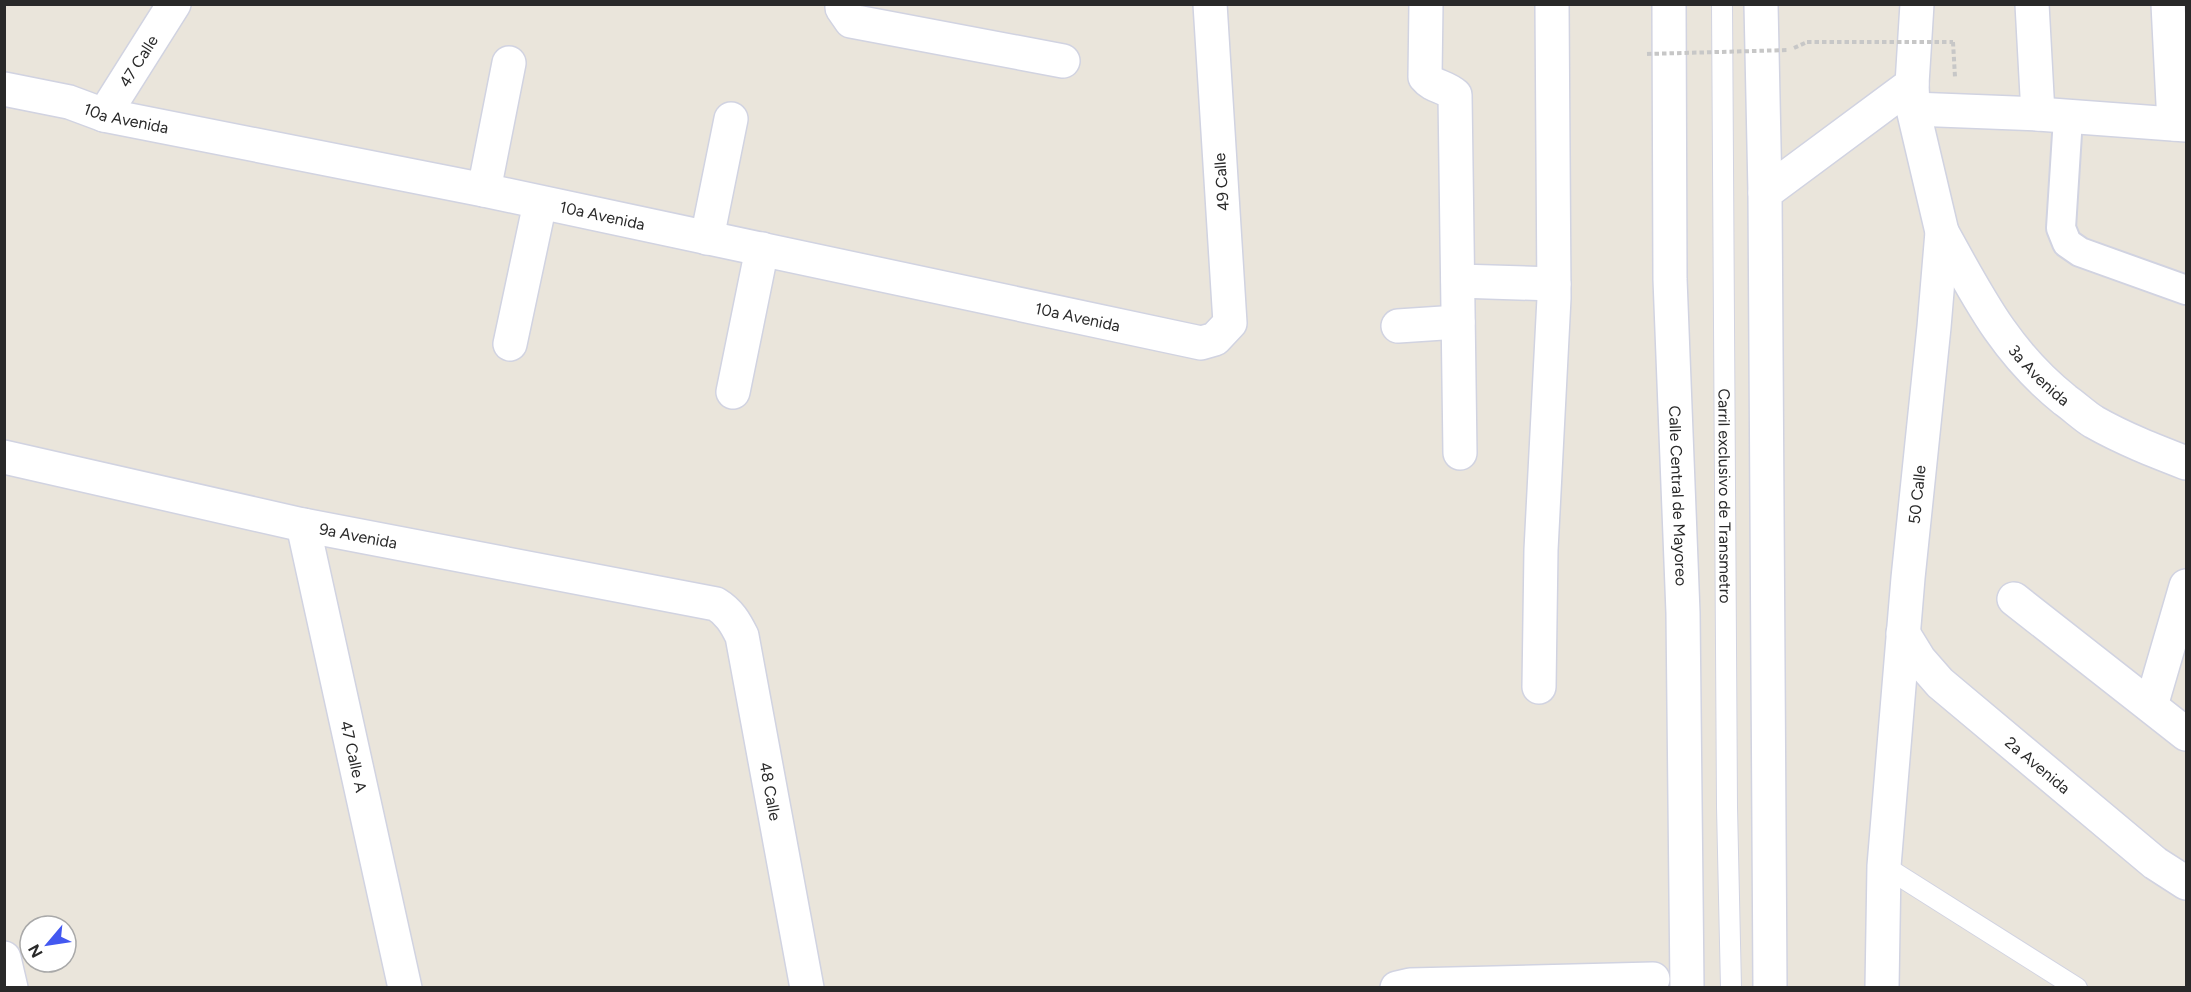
<svg xmlns="http://www.w3.org/2000/svg" width="2191" height="992" viewBox="0 0 2191 992" font-family="Figtree,sans-serif">
  <style>
    .lines { fill: none; stroke-linecap: round; stroke-linejoin: round }
    .service-casing { stroke: #d1d3e1; stroke-width: 22 }
    .pedestrian-casing { stroke: #d1d3e1; stroke-width: 32 }
    .minor-casing { stroke: #d1d3e1; stroke-width: 36 }
    .secondary-casing { stroke: #d1d3e1; stroke-width: 36 }
    .path { stroke: #c7c7c7; stroke-width: 4; stroke-dasharray: 4.5 3; stroke-linecap: butt }
    .service { stroke: #fff; stroke-width: 20 }
    .pedestrian { stroke: #fff; stroke-width: 28 }
    .minor { stroke: #fff; stroke-width: 33 }
    .secondary { stroke: #fff; stroke-width: 33 }
    .path-bridge { stroke: #c7c7c7; stroke-width: 4; stroke-dasharray: 4.5 3; stroke-linecap: butt }
    .labels { text-anchor: middle; stroke-width: 6; stroke-linejoin: round; paint-order: stroke }
    .street-label { font-size: 16px; fill: #292929; stroke: #fff }
  </style>
  <rect width="100%" height="100%" fill="#eae5db"/>
  <g class="lines">
    <g class="service-casing">
      <g id="service">
        <path id="s1" d="M 1722,4 L 1727,807 L 1731,988"/>
        <path d="M 1884,866 L 2077,988"/>
      </g>
    </g>
    <g class="pedestrian-casing">
      <path id="pedestrian" d="M 2068,118 L 2061,228 L 2067,243 L 2080,252 L 2186,290"/>
    </g>
    <g class="minor-casing">
      <g id="minor">
        <path d="M 842,4 L 842,8 L 851,21 L 1063,61"/>
        <path d="M 1426,4 L 1425,77 C 1433,87 1445,86 1455,95 L 1460,453"/>
        <path d="M 1761,4 L 1765,193"/>
        <path d="M 2032,4 L 2038,114"/>
        <path d="M 2168,4 L 2174,124"/>
        <path id="s2" d="M 4,89 L 69,102 L 104,115 L 484,190 L 1201,343 L 1215,339 L 1230,323 L 1210,4"/>
        <path d="M 1913,109 L 2038,114 L 2186,125"/>
        <path id="s3" d="M 104,115 L 174,4"/>
        <path d="M 484,190 L 509,63"/>
        <path id="s4" d="M 1942,232 C 1978,297 2005,352 2065,400 C 2075,407 2084,416 2094,422 C 2124,439 2155,451 2186,463"/>
        <path d="M 707,238 L 731,119"/>
        <path d="M 1458,281 L 1554,284"/>
        <path d="M 1398,326 L 1458,322"/>
        <path d="M 510,344 L 540,203"/>
        <path d="M 733,392 L 762,249"/>
        <path id="s5" d="M 4,457 L 303,525 L 716,604 C 729,612 735,622 742,636 L 807,988"/>
        <path id="s6" d="M 303,525 L 405,988"/>
        <path d="M 2014,599 L 2186,734"/>
        <path id="s7" d="M 1903,633 L 1919,659 L 1940,683 L 2155,863 L 2186,883"/>
        <path d="M 1539,687 L 1541,550 L 1554,298 L 1552,4"/>
        <path d="M 2151,706 L 2186,586"/>
        <path d="M 4,958 L 11,988"/>
        <path d="M 1397,988 L 1410,985 L 1653,979"/>
        <path id="s8" d="M 1882,988 L 1884,866 L 1908,578 L 1934,327 L 1942,232 L 1913,109 L 1912,84"/>
      </g>
    </g>
    <g class="secondary-casing">
      <g id="secondary">
        <path id="s9" d="M 1669,4 L 1670,279 L 1683,613 L 1687,988"/>
        <path d="M 1770,988 L 1765,193 L 1912,84 L 1917,4"/>
      </g>
    </g>
    <g class="path">
      <path d="M 1953,42 L 1955,77"/>
      <path d="M 1794,48 L 1807,42"/>
    </g>
    <use href="#service" class="service"/>
    <use href="#pedestrian" class="pedestrian"/>
    <use href="#minor" class="minor"/>
    <use href="#secondary" class="secondary"/>
    <g class="path-bridge">
      <path d="M 1807,42 L 1953,42"/>
      <path d="M 1647,54 L 1789,50"/>
    </g>
  </g>
  <g class="labels">
    <g class="street-label">
      <text dy="6" stroke="none"><textPath href="#s3" startOffset="64">47 Calle</textPath></text>
      <text dy="6" stroke="none"><textPath href="#s2" startOffset="126">10a Avenida</textPath></text>
      <text transform="translate(1221 182) rotate(-94)" y="6">49 Calle</text>
      <text dy="6" stroke="none"><textPath href="#s2" startOffset="612">10a Avenida</textPath></text>
      <text dy="6" stroke="none"><textPath href="#s2" startOffset="1098">10a Avenida</textPath></text>
      <text dy="6" stroke="none"><textPath href="#s4" startOffset="174">3a Avenida</textPath></text>
      <text dy="6" stroke="none"><textPath href="#s8" startOffset="495">50 Calle</textPath></text>
      <text dy="6" stroke="none"><textPath href="#s9" startOffset="492">Calle Central de Mayoreo</textPath></text>
      <text dy="6" stroke="none"><textPath href="#s1" startOffset="492">Carril exclusivo de Transmetro</textPath></text>
      <text dy="6" stroke="none"><textPath href="#s5" startOffset="363">9a Avenida</textPath></text>
      <text dy="6" stroke="none"><textPath href="#s6" startOffset="237">47 Calle A</textPath></text>
      <text dy="6" stroke="none"><textPath href="#s7" startOffset="190">2a Avenida</textPath></text>
      <text dy="6" stroke="none"><textPath href="#s5" startOffset="927">48 Calle</textPath></text>
    </g>
  </g>
  <rect width="2191" height="992" fill="none" stroke="#292929" stroke-width="12"/>
  <g transform="translate(48 944) rotate(241)"><circle r="28" fill="#ffffff" stroke="#a9a9a9" stroke-width="1.5"/>
  <path d="M0-4.5L10 22L0 15L-10 22Z" fill="#4358f0"/>
  <text y="-9" font-size="16" font-weight="bold" text-anchor="middle" fill="#292929">N</text>
  </g>
</svg>
